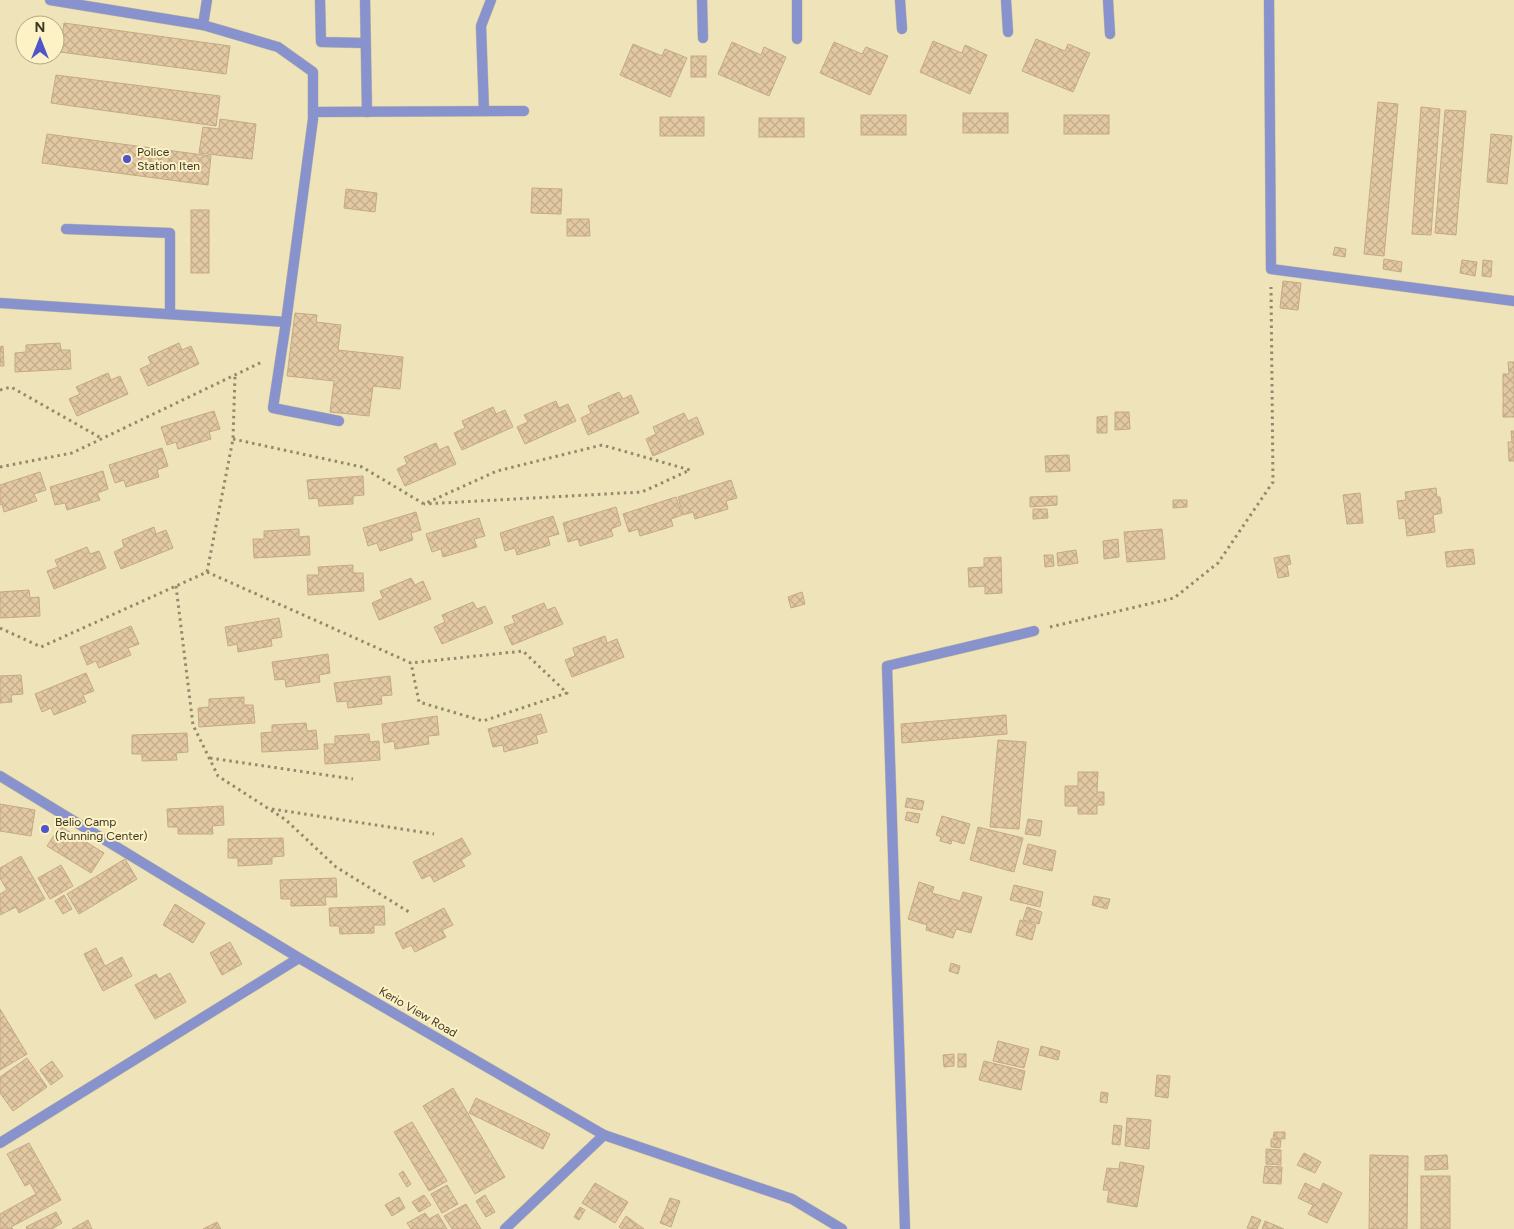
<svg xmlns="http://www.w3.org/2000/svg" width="1514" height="1229" viewBox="0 0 1514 1229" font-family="Figtree,sans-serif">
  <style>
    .building { fill: url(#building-cross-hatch); stroke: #c3aa85 }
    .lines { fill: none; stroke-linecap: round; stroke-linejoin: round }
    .service-casing { stroke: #cbc19c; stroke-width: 11 }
    .minor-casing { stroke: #cbc19c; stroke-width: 11 }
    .path { stroke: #918a6c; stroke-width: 3; stroke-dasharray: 2.5 4; stroke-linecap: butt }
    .service { stroke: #8892cd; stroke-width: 10 }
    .minor { stroke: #8892cd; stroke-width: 10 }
    .poi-dot { fill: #4f54ca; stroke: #fcf2c6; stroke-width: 2 }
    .labels { text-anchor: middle; stroke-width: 4; stroke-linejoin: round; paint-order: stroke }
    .poi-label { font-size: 12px; fill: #3c3726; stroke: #fcf2c6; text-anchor: start }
    .street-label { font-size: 12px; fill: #3c3726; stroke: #fcf2c6 }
  </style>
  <defs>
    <pattern id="building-cross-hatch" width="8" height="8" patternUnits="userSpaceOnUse" patternTransform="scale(1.25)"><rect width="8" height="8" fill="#e2c8a3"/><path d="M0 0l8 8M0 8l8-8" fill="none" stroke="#c3ac8c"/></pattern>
  </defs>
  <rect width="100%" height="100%" fill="#efe4b9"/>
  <g class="building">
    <path d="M 64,23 L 230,46 L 226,74 L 60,52 Z"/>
    <path d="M 1036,39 L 1065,51 L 1068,44 L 1090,53 L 1073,92 L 1022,71 Z"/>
    <path d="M 933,41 L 962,53 L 965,45 L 987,55 L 970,94 L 920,72 Z"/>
    <path d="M 732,42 L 761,55 L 764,47 L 786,57 L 769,96 L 718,74 Z"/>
    <path d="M 834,42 L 862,54 L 866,47 L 888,56 L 870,95 L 820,73 Z"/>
    <path d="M 633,44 L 662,56 L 665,49 L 687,58 L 670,97 L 620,75 Z"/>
    <rect x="691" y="56" width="15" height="21"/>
    <path d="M 56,75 L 220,96 L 216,126 L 51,103 Z"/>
    <path d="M 1378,102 L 1398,104 L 1384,256 L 1364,254 Z"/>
    <path d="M 1421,107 L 1440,109 L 1431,235 L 1412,234 Z"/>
    <path d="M 1445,110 L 1466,111 L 1456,235 L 1435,233 Z"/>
    <rect x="963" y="113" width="45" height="20"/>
    <rect x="861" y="115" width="45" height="20"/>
    <rect x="1064" y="115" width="45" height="19"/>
    <rect x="660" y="117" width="44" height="19"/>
    <rect x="759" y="118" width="45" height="19"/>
    <path d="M 220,119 L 256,124 L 252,159 L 199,153 L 203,127 L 219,129 Z"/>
    <path d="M 47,134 L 211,156 L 208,185 L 42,163 Z"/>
    <path d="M 1491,134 L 1512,136 L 1507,184 L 1487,182 Z"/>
    <path d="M 532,188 L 562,189 L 561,214 L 531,213 Z"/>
    <path d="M 346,189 L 377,193 L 375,212 L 344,208 Z"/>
    <rect x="191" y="210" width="18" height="63"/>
    <path d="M 567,219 L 589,219 L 590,236 L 567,236 Z"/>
    <path d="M 1335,247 L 1346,249 L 1345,257 L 1333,255 Z"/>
    <path d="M 1384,259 L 1402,262 L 1401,272 L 1383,269 Z"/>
    <path d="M 1462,260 L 1477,262 L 1475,276 L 1460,273 Z"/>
    <path d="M 1483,260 L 1492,261 L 1491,277 L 1482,276 Z"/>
    <path d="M 1283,281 L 1301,283 L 1298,310 L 1280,308 Z"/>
    <path d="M 295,313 L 317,315 L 316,322 L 341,325 L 338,350 L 403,357 L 400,389 L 373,386 L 369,416 L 330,412 L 334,381 L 287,376 Z"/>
    <path d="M 60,343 L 61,350 L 70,350 L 71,369 L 15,372 L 15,353 L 26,352 L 26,345 Z"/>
    <path d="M 179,343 L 182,350 L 191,346 L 199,364 L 148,386 L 140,369 L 151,364 L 148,357 Z"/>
    <path d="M 3,346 L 4,366 L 0,366 L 0,347 Z"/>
    <path d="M 1508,362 L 1514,362 L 1514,417 L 1503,417 L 1503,374 L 1509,374 Z"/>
    <path d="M 108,373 L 111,380 L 120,376 L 128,394 L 77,416 L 69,399 L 80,394 L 76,387 Z"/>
    <path d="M 619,392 L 623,399 L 631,395 L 639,413 L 588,435 L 581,418 L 591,413 L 588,406 Z"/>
    <path d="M 556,401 L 559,408 L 568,404 L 576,421 L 525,444 L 517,427 L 528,422 L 524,415 Z"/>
    <path d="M 493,407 L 496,414 L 505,410 L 513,427 L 462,450 L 454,433 L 465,428 L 462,421 Z"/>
    <path d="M 214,411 L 220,429 L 209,432 L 211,439 L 178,449 L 176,442 L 167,445 L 161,427 Z"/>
    <path d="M 1115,412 L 1129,412 L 1130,429 L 1115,430 Z"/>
    <path d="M 684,413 L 688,421 L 697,417 L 704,434 L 653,456 L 646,439 L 656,434 L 653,427 Z"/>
    <path d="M 1107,416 L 1107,433 L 1097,433 L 1097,417 Z"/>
    <path d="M 1511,431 L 1514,431 L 1514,461 L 1509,461 L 1508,442 L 1512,442 Z"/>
    <path d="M 436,443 L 439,450 L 448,446 L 456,464 L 405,486 L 397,469 L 407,464 L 404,457 Z"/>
    <path d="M 162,448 L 168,466 L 157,470 L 159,477 L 126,487 L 124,480 L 115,483 L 109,465 Z"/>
    <path d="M 1069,455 L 1070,471 L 1046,472 L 1045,456 Z"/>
    <path d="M 103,471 L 108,489 L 97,493 L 100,500 L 67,510 L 65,503 L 55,505 L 50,487 Z"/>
    <path d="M 40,472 L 46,490 L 34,494 L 37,501 L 4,512 L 2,504 L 0,505 L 0,485 Z"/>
    <path d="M 363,476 L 364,495 L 353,496 L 353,504 L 319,506 L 318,498 L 309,499 L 307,480 Z"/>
    <path d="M 731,480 L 737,498 L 726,501 L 728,509 L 695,519 L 693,512 L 683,515 L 678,497 Z"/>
    <path d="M 1436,488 L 1437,497 L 1440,497 L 1442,513 L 1433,515 L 1435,532 L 1407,536 L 1405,518 L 1399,519 L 1397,501 L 1406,500 L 1405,492 Z"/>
    <path d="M 1360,493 L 1363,523 L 1347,524 L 1343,495 Z"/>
    <path d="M 1057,496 L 1057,505 L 1030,507 L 1030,497 Z"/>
    <path d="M 676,497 L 682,515 L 671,519 L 673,526 L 640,536 L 638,529 L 629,532 L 623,514 Z"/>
    <path d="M 1173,500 L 1187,500 L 1187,507 L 1173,508 Z"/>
    <path d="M 616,507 L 621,525 L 611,529 L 613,536 L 580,546 L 578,539 L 568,542 L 563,523 Z"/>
    <path d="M 1033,509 L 1047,509 L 1048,518 L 1033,519 Z"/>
    <path d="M 416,512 L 421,530 L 411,533 L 413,540 L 380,551 L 377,543 L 368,546 L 363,528 Z"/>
    <path d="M 553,516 L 559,534 L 548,537 L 550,545 L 517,555 L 515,548 L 505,551 L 500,533 Z"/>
    <path d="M 479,518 L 485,536 L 474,539 L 477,547 L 443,557 L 441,549 L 432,552 L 426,534 Z"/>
    <path d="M 154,527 L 156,534 L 166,530 L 173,548 L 121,569 L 114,552 L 124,547 L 122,540 Z"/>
    <path d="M 299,529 L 299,537 L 309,536 L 310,555 L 254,558 L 253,539 L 264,539 L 264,531 Z"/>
    <path d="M 1162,529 L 1165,559 L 1127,562 L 1124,532 Z"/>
    <path d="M 1118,539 L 1119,557 L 1104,559 L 1103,541 Z"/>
    <path d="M 87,547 L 90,554 L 99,551 L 106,568 L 54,589 L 47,571 L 58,567 L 55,560 Z"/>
    <path d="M 1473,549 L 1475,564 L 1447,567 L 1445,552 Z"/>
    <path d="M 1076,550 L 1078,563 L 1058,566 L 1057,553 Z"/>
    <path d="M 1044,555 L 1053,555 L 1054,566 L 1045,567 Z"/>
    <path d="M 1289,555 L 1291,564 L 1287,565 L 1289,576 L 1278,578 L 1274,558 Z"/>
    <path d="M 1001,557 L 1002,593 L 985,594 L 985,586 L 969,587 L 968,568 L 984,567 L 984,558 Z"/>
    <path d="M 353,565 L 353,573 L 363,573 L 364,591 L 308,595 L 307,575 L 319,575 L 318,567 Z"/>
    <path d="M 411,578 L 415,585 L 423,581 L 431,599 L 379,620 L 372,603 L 383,598 L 380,591 Z"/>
    <path d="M 29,590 L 30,598 L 39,597 L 40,616 L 0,618 L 0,592 Z"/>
    <path d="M 802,592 L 805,604 L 791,608 L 788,597 Z"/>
    <path d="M 473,602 L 477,609 L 485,606 L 493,623 L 442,644 L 434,627 L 445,622 L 442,615 Z"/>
    <path d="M 544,603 L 547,610 L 555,607 L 563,624 L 512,645 L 504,627 L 515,623 L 512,616 Z"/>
    <path d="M 279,618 L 282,637 L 271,639 L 272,646 L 238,652 L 237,644 L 228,646 L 225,627 Z"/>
    <path d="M 131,626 L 139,644 L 128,648 L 131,655 L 99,668 L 96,661 L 87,665 L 80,647 Z"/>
    <path d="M 605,636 L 607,643 L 617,639 L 624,657 L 572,677 L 565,660 L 575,656 L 573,648 Z"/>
    <path d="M 328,654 L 330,673 L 319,675 L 320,682 L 286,687 L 285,679 L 275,680 L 272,662 Z"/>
    <path d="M 86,673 L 94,691 L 83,695 L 86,702 L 54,715 L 51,708 L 42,712 L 35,694 Z"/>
    <path d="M 21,675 L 23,694 L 11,695 L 12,702 L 0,703 L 0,676 Z"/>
    <path d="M 390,676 L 392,695 L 381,696 L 382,704 L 348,708 L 347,701 L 337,702 L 334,683 Z"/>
    <path d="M 244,697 L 244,705 L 253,705 L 255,723 L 199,727 L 198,708 L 209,707 L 209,699 Z"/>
    <path d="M 541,714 L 547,732 L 536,735 L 538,743 L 504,752 L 503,745 L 493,747 L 488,729 Z"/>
    <path d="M 1006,715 L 1007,734 L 902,743 L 901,724 Z"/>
    <path d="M 437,716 L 439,735 L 428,736 L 429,744 L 395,749 L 394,741 L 384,743 L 382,724 Z"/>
    <path d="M 306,723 L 307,731 L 316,730 L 318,749 L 262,752 L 261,733 L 272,732 L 272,725 Z"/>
    <path d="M 187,733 L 188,752 L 176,753 L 177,760 L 142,761 L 142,754 L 132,754 L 132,735 Z"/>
    <path d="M 369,734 L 370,742 L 379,741 L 380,760 L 325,764 L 324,744 L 335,744 L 335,736 Z"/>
    <path d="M 998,740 L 1026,742 L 1019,829 L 990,827 Z"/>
    <path d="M 1078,772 L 1098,772 L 1097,792 L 1104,792 L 1104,805 L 1097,805 L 1097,814 L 1078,814 L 1078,806 L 1065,806 L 1065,786 L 1078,786 Z"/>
    <path d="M 907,798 L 924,801 L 922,810 L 905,807 Z"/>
    <path d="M 0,804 L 35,810 L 31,836 L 0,831 Z"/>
    <path d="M 223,806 L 224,825 L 212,826 L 213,834 L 178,834 L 178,827 L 168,827 L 167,809 Z"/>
    <path d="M 907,812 L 920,814 L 918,823 L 905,820 Z"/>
    <path d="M 942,816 L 970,824 L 964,844 L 952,840 L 951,844 L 940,841 L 941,837 L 936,835 Z"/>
    <path d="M 1028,819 L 1042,821 L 1040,836 L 1025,834 Z"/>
    <path d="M 60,826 L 104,853 L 91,873 L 47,846 Z"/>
    <path d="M 978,827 L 1023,838 L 1014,872 L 970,860 Z"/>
    <path d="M 283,838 L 284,856 L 272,857 L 272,864 L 238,866 L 238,858 L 228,858 L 228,839 Z"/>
    <path d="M 462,838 L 471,854 L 461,860 L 465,866 L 434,882 L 430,875 L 422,879 L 413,862 Z"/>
    <path d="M 1028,844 L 1056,851 L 1052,871 L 1023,864 Z"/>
    <path d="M 21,856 L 45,899 L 19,913 L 16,907 L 0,915 L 0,894 L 7,890 L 0,878 L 0,868 Z"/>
    <path d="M 125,859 L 137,879 L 79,914 L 67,894 Z"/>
    <path d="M 61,865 L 73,886 L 50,899 L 38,878 Z"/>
    <path d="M 336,878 L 337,897 L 325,897 L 326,905 L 291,906 L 291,899 L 281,899 L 280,880 Z"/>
    <path d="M 919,882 L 934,887 L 932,893 L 960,901 L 963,892 L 982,897 L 971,933 L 956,929 L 953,938 L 926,930 L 927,925 L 908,919 Z"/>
    <path d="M 1014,885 L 1043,892 L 1040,907 L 1010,900 Z"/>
    <path d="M 64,895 L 72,909 L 63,914 L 55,901 Z"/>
    <path d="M 1094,896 L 1110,899 L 1107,909 L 1092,905 Z"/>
    <path d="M 175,904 L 205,923 L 193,943 L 163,925 Z"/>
    <path d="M 384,906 L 385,925 L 374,925 L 374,933 L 340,934 L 339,926 L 330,926 L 329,908 Z"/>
    <path d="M 1027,907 L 1042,912 L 1039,924 L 1023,920 Z"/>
    <path d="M 444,908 L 453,925 L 442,930 L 446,937 L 415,952 L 411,945 L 403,949 L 395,933 Z"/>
    <path d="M 1020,920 L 1036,925 L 1032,940 L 1016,935 Z"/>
    <path d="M 230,942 L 242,964 L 222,975 L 210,953 Z"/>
    <path d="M 96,948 L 105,966 L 122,957 L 132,976 L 103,991 L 84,954 Z"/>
    <path d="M 951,963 L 960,966 L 958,974 L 949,971 Z"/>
    <path d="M 170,973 L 186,1002 L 155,1019 L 135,985 L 156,974 L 159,979 Z"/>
    <path d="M 0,1009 L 27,1054 L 0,1070 Z"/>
    <path d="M 998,1041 L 1029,1049 L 1024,1068 L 993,1061 Z"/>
    <path d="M 1041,1046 L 1060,1051 L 1058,1060 L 1039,1055 Z"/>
    <path d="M 954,1054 L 954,1066 L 944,1067 L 943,1055 Z"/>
    <rect x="958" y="1054" width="8" height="13"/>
    <path d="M 27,1058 L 47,1087 L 13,1111 L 0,1093 L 0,1077 Z"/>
    <path d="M 52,1061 L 63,1076 L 51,1085 L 40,1070 Z"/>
    <path d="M 984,1061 L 1025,1071 L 1021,1090 L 979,1080 Z"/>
    <path d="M 1157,1075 L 1170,1076 L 1168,1098 L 1155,1096 Z"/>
    <path d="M 453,1088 L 505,1177 L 475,1194 L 423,1106 Z"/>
    <path d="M 1101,1092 L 1108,1093 L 1107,1103 L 1100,1102 Z"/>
    <path d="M 476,1098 L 550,1134 L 543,1149 L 469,1113 Z"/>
    <path d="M 1127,1118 L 1151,1120 L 1149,1149 L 1125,1146 Z"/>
    <path d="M 412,1122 L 447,1181 L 429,1191 L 394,1132 Z"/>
    <path d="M 1114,1125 L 1122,1126 L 1120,1145 L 1112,1144 Z"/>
    <path d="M 1274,1132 L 1285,1132 L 1285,1139 L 1273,1138 Z"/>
    <path d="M 1271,1139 L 1281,1140 L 1280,1148 L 1271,1147 Z"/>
    <path d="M 29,1143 L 61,1200 L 11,1227 L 13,1229 L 0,1229 L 0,1214 L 36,1194 L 30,1183 L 25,1186 L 7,1154 Z"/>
    <path d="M 1266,1149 L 1281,1150 L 1281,1165 L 1266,1164 Z"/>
    <path d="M 1304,1153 L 1321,1162 L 1315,1173 L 1297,1165 Z"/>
    <path d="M 1370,1155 L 1408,1156 L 1407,1229 L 1369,1229 Z"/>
    <path d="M 1447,1155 L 1448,1169 L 1425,1170 L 1425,1156 Z"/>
    <path d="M 1120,1162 L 1144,1166 L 1137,1207 L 1107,1202 L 1109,1190 L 1103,1190 L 1107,1168 L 1119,1169 Z"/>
    <path d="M 1265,1166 L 1282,1167 L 1281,1184 L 1263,1183 Z"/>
    <path d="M 403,1171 L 411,1184 L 407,1187 L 399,1174 Z"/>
    <rect x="1421" y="1176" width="29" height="53"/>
    <path d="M 595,1183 L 628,1202 L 615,1223 L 582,1203 Z"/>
    <path d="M 1305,1183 L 1320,1190 L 1323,1183 L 1342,1193 L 1327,1223 L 1308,1214 L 1313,1205 L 1298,1198 Z"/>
    <path d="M 447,1185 L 458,1204 L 442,1213 L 431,1194 Z"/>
    <path d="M 424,1195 L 431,1205 L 419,1212 L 412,1202 Z"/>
    <path d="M 485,1195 L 495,1212 L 486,1217 L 476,1201 Z"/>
    <path d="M 399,1197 L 405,1208 L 392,1216 L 385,1205 Z"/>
    <path d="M 670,1198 L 680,1201 L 671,1227 L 660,1223 Z"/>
    <path d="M 466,1204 L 481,1229 L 452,1229 L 444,1216 Z"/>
    <path d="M 580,1207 L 585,1210 L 579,1220 L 574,1217 Z"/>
    <path d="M 56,1212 L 62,1223 L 52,1229 L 27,1229 L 26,1227 Z"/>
    <path d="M 425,1213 L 429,1219 L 438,1214 L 447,1229 L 411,1229 L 407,1223 Z"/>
    <path d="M 626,1216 L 644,1229 L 622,1229 L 619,1227 Z"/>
    <path d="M 1252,1216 L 1261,1220 L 1257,1229 L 1247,1228 Z"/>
    <path d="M 88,1220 L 92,1229 L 72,1229 Z"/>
    <path d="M 1265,1221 L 1284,1229 L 1262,1229 Z"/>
    <path d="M 217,1222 L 221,1229 L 203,1229 Z"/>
  </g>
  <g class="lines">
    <g class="service-casing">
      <g id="service">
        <path d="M 320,0 L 321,42 L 365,43"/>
        <path d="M 365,0 L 367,112"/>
        <path d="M 702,0 L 703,38"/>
        <path d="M 797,0 L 797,39"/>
        <path d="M 900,0 L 902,29"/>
        <path d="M 1006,0 L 1008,32"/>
        <path d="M 1108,0 L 1110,34"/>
        <path d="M 203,25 L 207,0"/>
        <path d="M 484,111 L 481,26 L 491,0"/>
        <path d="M 313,112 L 524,111"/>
        <path d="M 66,229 L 170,233 L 170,314"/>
        <path d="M 0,303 L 286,322 L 313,119 L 313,72 L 278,47 L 203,25 L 50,0"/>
        <path d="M 286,322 L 273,408 L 339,421"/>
      </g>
    </g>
    <g class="minor-casing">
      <g id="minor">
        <path d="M 1269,0 L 1271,269 L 1514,301"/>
        <path d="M 0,776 L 299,958 L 604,1135 L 792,1199 L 842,1229"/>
        <path d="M 0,1143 L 299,958"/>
        <path d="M 505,1229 L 604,1135"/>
        <path d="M 905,1229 L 887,666 L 1034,631"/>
      </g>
    </g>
    <g class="path">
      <path d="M 0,390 L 11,387 L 101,438"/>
      <path d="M 233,439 L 362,467 L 424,504 L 497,471 L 602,445 L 690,470 L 642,492 L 424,504"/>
      <path d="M 0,467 L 72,453 L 262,362"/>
      <path d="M 207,572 L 411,663 L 523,651 L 567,693 L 483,721 L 419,702 L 411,663"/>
      <path d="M 176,586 L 193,725 L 218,776 L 286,820 L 336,867 L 409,912"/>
      <path d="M 1050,627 L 1174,598 L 1218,563 L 1273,482 L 1271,287"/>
      <path d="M 0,628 L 41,647 L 207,572 L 233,439 L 235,375"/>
      <path d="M 210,758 L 353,779"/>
      <path d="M 272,809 L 434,834"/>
    </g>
    <use href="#service" class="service"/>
    <use href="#minor" class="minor"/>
  </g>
  <g class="poi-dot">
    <circle cx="127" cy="159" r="5"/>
    <circle cx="45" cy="829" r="5"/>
  </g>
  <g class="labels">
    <g class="poi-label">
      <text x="137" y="156">Police<tspan x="137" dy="14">Station Iten</tspan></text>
      <text x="55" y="826">Belio Camp<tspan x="55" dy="14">(Running Center)</tspan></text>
    </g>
    <g class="street-label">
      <text transform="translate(418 1012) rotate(30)" y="4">Kerio View Road</text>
    </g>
  </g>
  <g transform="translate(40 40)"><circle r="24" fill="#fcf2c6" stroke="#afa786"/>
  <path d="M0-4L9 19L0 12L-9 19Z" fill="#4f54ca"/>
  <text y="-8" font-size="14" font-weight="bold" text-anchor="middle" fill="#3c3726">N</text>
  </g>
</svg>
